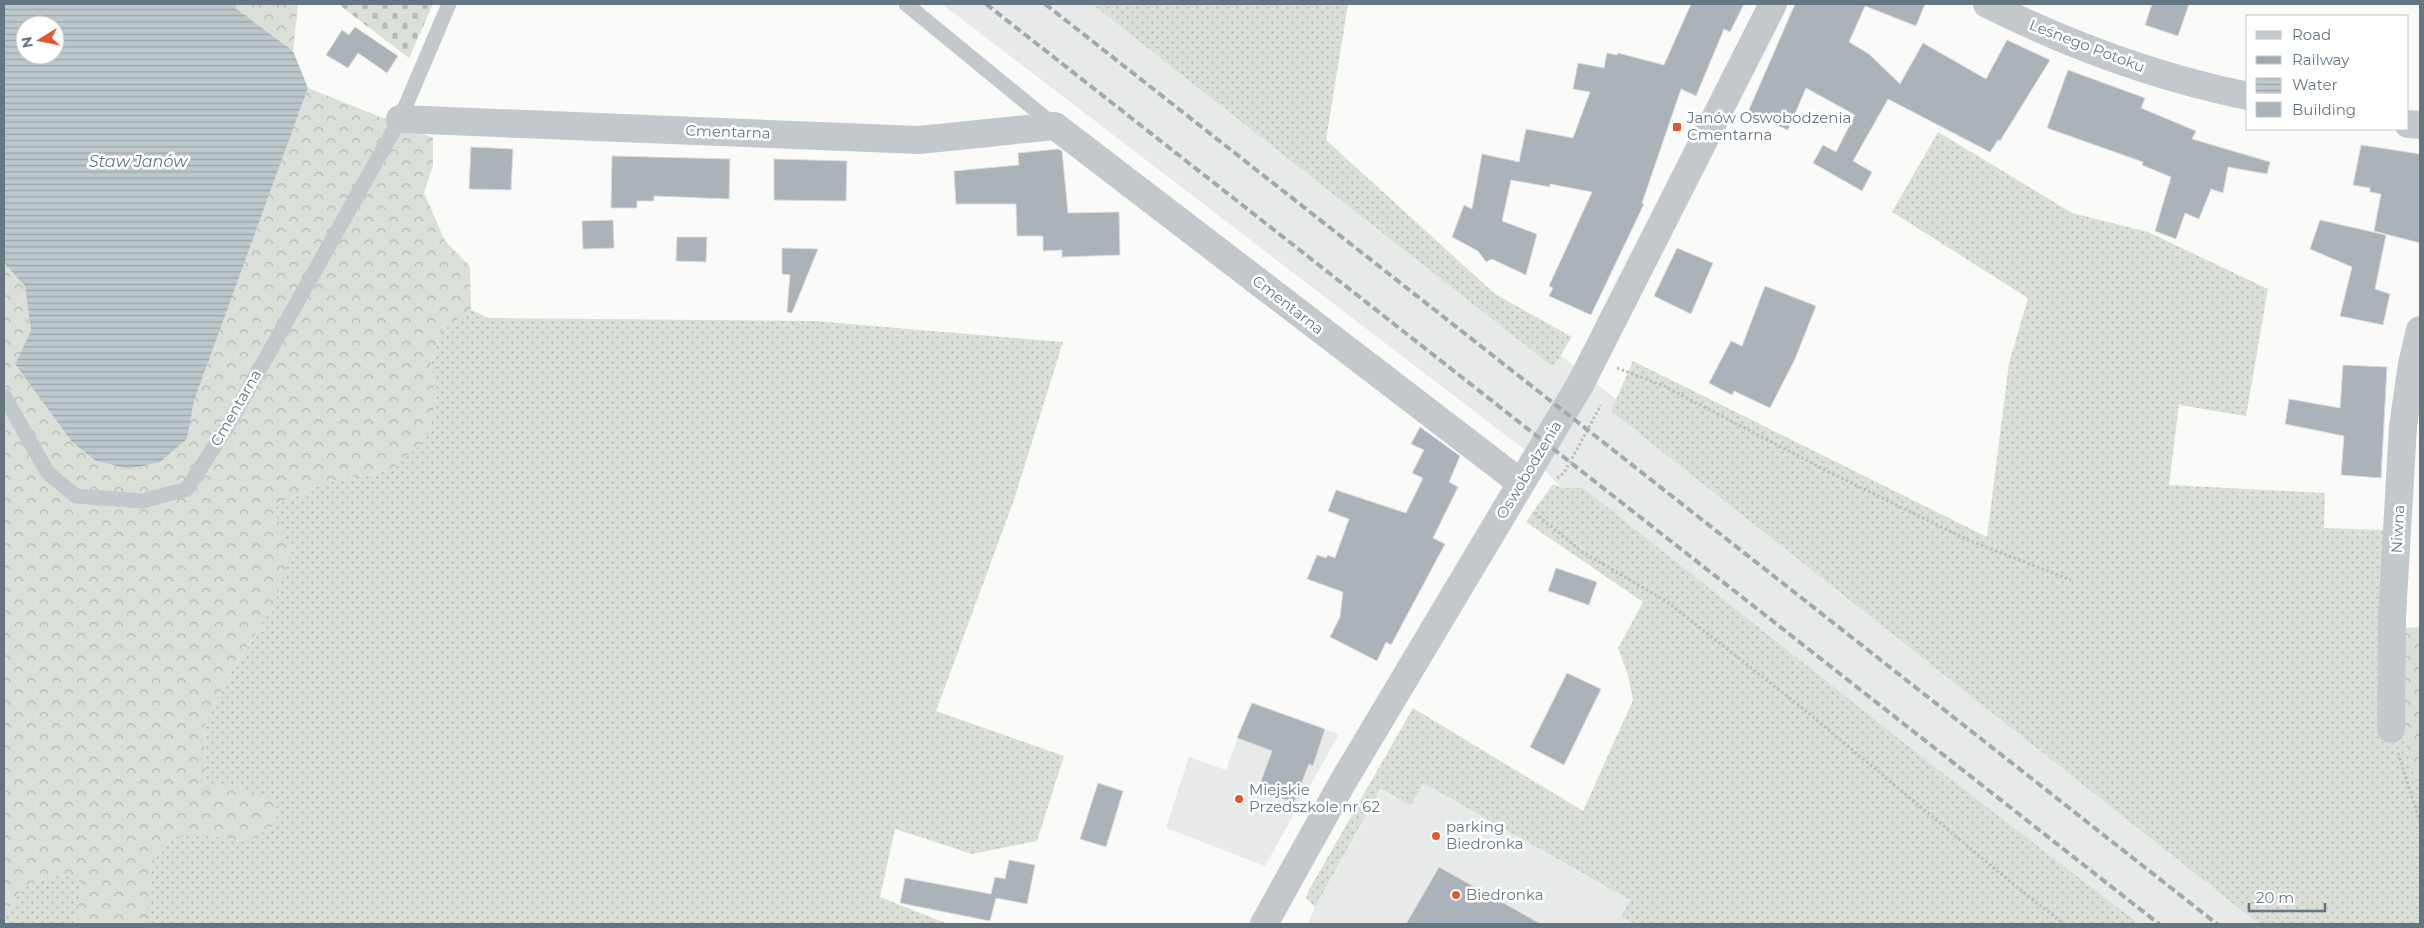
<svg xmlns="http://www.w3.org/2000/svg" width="2424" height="928" viewBox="0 0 2424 928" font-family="Montserrat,sans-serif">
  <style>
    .built { fill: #e8e9e9 }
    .grass { fill: url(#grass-dots) }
    .forest { fill: url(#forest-crowns) }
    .cemetery { fill: url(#cemetery-stones) }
    .water { fill: url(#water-rules); fill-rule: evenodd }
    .building { fill: #aab3b9; stroke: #dcdcda }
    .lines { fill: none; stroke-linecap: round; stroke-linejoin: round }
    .path { stroke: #bbbfc2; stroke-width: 3; stroke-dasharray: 2.5 2.5; stroke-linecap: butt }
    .service { stroke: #c3c8cc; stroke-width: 15 }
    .minor { stroke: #c3c8cc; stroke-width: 28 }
    .tertiary { stroke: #c3c8cc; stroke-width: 28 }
    .rail { stroke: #a2aab0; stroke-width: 4; stroke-dasharray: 8 4; stroke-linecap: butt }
    .poi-dot { fill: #e4572e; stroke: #fff; stroke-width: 2 }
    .labels { text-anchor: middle; stroke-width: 5; stroke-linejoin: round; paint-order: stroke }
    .street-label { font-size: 15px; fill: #657683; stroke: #fff }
    .poi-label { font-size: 15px; fill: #657683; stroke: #fff; text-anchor: start }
    .water-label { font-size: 16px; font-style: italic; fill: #60757c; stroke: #fff }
  </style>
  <defs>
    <pattern id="grass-dots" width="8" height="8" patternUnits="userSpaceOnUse" patternTransform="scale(1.25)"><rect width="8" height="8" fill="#dadfd7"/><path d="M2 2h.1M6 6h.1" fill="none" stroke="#b4b9b4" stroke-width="1.8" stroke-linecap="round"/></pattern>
    <pattern id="forest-crowns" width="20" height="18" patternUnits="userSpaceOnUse" patternTransform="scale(1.25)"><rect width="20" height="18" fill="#dadfd7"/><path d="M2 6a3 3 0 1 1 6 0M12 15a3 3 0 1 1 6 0" fill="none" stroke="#b4b9b4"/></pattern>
    <pattern id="cemetery-stones" width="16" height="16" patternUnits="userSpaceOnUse" patternTransform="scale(1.25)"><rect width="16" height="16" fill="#dadfd7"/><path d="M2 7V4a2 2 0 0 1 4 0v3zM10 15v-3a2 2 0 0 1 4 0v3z" fill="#b4b9b4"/></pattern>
    <pattern id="water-rules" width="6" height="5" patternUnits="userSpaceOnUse" patternTransform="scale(1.25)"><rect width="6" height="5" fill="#bbc7cb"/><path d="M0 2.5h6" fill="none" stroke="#9ca6aa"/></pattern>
  </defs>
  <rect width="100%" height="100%" fill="#fafaf8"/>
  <g class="built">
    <path d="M 942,4 L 1124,4 L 1382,216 L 1979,683 L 2281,924 L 2103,924 L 1576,503 L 1525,450 Z"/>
    <path d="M 1251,702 L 1339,734 L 1265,866 L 1166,828 L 1189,757 L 1226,770 Z"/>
    <path d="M 1423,783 L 1630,900 L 1621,917 L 1634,924 L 1308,924 L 1315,907 L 1382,789 Z"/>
  </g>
  <g class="grass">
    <path d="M 1092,4 L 1348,4 L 1326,140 L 1495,294 L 1572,337 L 1553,367 Z"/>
    <path d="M 1938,132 L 2072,213 L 2148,232 L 2268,289 L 2246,416 L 2179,405 L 2169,485 L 2325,493 L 2324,528 L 2388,530 L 2401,729 L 2420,792 L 2420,924 L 2259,924 L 1611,411 L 1633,361 L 1987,537 L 2009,363 L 2028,298 L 1892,212 Z"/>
    <path d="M 471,310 L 488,318 L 815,321 L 1063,342 L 1014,500 L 936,711 L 1064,756 L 1037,841 L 972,854 L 895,829 L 880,897 L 948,924 L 144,924 L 153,861 L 173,836 L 213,836 L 247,842 L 237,787 L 206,788 L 204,727 L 225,682 L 254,637 L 273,506 L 331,481 L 389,471 L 436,401 L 431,363 L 440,332 Z"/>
    <path d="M 1553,484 L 1562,488 L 1583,488 L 1923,758 L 2139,924 L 1634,924 L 1621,917 L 1630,900 L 1423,783 L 1411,805 L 1381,789 L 1315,907 L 1306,898 L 1309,890 L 1413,708 L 1583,811 L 1633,700 L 1628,675 L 1618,648 L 1643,602 L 1526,522 Z"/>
    <path d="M 62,873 L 85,884 L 74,924 L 4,924 L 4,916 L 24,886 Z"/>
  </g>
  <g class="forest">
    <path d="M 230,4 L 298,4 L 293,51 Z"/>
    <path d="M 308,88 L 433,138 L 433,165 L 424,193 L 445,241 L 470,266 L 471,310 L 440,332 L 431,363 L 436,401 L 426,440 L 389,471 L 331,481 L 273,506 L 291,553 L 274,604 L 225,682 L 204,727 L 206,787 L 237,787 L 278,801 L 273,826 L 247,842 L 213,836 L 173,836 L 153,861 L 146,924 L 74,924 L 84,884 L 62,873 L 24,886 L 4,916 L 4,263 L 25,286 L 31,331 L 15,364 L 72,442 L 96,461 L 129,469 L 160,462 L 187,439 L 194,401 Z"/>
    <path d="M 2420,627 L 2420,792 L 2401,729 L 2404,628 Z"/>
  </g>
  <path class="cemetery" d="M 338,4 L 433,4 L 409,58 Z"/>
  <path class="water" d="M 4,4 L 230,4 L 293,51 L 308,88 L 194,401 L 187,439 L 160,462 L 129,469 L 96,461 L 72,442 L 15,364 L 31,331 L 25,286 L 4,263 ZM 25,25 L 55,25 L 55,55 L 25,55 Z"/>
  <g class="building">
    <path d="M 1691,4 L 1744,4 L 1730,32 L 1724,29 L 1696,96 L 1681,89 L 1642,203 L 1644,204 L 1591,315 L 1549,296 L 1553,288 L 1549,286 L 1592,192 L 1550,184 L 1550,187 L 1511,180 L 1502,221 L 1537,234 L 1526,275 L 1492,259 L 1486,262 L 1478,251 L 1452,237 L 1464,205 L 1472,209 L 1482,154 L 1519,162 L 1526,129 L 1573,138 L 1590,92 L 1573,89 L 1578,63 L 1604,68 L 1607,53 L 1617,55 L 1618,53 L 1664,65 Z"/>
    <path d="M 1795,4 L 1925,4 L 1916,26 L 1865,6 L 1849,42 L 1869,54 L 1900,84 L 1923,43 L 1986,79 L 2007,40 L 2050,60 L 2000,141 L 1998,140 L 1990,152 L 1888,99 L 1853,161 L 1872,172 L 1862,191 L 1813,163 L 1823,145 L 1836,152 L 1855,115 L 1806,88 L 1788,130 L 1748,112 Z"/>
    <path d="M 2152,4 L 2189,4 L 2178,36 L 2145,25 Z"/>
    <path d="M 355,27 L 398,56 L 387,73 L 358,53 L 348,68 L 326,55 L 342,30 L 349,35 Z"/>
    <path d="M 2068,70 L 2145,98 L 2141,108 L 2196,131 L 2192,139 L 2270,162 L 2267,174 L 2228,167 L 2223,193 L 2211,189 L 2199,219 L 2185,213 L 2176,239 L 2155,231 L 2171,177 L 2142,165 L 2143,162 L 2047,128 Z"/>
    <path d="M 2361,145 L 2420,154 L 2420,243 L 2374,231 L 2381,194 L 2370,192 L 2370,188 L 2353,185 Z"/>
    <path d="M 471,147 L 513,149 L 511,190 L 469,189 Z"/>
    <path d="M 1059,149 L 1062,151 L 1068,213 L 1119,212 L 1120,255 L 1062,257 L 1062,250 L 1043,251 L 1043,236 L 1017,236 L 1016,204 L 956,204 L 954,171 L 1019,165 L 1018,153 Z"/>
    <path d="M 612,156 L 730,159 L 729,199 L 654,196 L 654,201 L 637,201 L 637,208 L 611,208 Z"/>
    <path d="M 774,159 L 847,161 L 846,201 L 774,200 Z"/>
    <path d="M 613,220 L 614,248 L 583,249 L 582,221 Z"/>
    <path d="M 2320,220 L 2386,235 L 2375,289 L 2390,294 L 2383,325 L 2340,316 L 2352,267 L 2310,249 Z"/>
    <path d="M 677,237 L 707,237 L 706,262 L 676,261 Z"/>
    <path d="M 782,248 L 818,249 L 792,313 L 787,312 L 790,275 L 782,274 Z"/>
    <path d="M 1677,248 L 1713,263 L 1691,314 L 1654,296 Z"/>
    <path d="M 1765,286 L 1816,306 L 1795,359 L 1770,408 L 1734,391 L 1732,395 L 1709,383 L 1731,341 L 1742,346 Z"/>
    <path d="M 2343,365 L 2387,367 L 2381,478 L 2341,475 L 2344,436 L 2285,424 L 2289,399 L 2340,408 Z"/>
    <path d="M 1420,427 L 1460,456 L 1449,482 L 1458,487 L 1433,538 L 1445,544 L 1391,645 L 1386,642 L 1377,661 L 1330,637 L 1340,617 L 1343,592 L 1307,579 L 1317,555 L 1326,558 L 1328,555 L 1335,558 L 1349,519 L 1328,511 L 1336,490 L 1406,513 L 1423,478 L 1412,473 L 1424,450 L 1411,444 Z"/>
    <path d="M 1556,568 L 1597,582 L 1589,605 L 1548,591 Z"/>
    <path d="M 1567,673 L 1601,689 L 1564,765 L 1530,747 Z"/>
    <path d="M 1252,703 L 1325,729 L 1313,766 L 1309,764 L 1294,803 L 1258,789 L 1272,751 L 1237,738 Z"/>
    <path d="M 1098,783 L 1123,791 L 1106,847 L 1080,839 Z"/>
    <path d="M 1009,860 L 1035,865 L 1027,904 L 996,898 L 990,921 L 900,903 L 905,878 L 991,894 L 995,877 L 1005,879 Z"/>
    <path d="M 1439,867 L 1541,924 L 1406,924 Z"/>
  </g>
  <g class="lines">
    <g class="path">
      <path d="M 1617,368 L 1664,386 L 1829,472 L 1968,540 L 2071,580"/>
      <path d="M 1557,478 L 1564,473 L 1601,405"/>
      <path d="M 1535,513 L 1582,552 L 1666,601 L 1801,707 L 2013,884 L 2064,924"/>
      <path d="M 2398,753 L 2420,822"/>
    </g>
    <g class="service">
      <path d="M 906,4 L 1055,126"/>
      <path d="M 4,396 L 48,473 L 76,496 L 142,501 L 187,489 L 230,422 L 400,119 L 449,4"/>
    </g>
    <g class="minor">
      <path d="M 1987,4 C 2071,46 2155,77 2248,96"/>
      <path d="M 400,119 L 919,140 L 1055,126 L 1521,483"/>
      <path d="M 2408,124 L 2420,125"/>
      <path d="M 2391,729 L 2392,617 L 2403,427 L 2412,364 L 2420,330"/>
    </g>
    <path class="tertiary" d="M 1264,924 L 1344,780 L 1581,383 L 1773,4"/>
    <g class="rail">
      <path d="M 986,4 L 2159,924"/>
      <path d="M 1045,4 L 2217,924"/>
    </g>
  </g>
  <g class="poi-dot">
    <rect x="1672" y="122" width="10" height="10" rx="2.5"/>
    <circle cx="1239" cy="799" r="5"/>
    <circle cx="1436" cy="836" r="5"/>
    <circle cx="1456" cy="895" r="5"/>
  </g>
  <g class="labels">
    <g class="street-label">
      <text transform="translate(2087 46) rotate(21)" y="5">Leśnego Potoku</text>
      <text transform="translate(728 132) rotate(2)" y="5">Cmentarna</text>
      <text transform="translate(1288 305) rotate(38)" y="5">Cmentarna</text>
      <text transform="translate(236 408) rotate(-60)" y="5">Cmentarna</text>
      <text transform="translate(1529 470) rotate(-59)" y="5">Oswobodzenia</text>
      <text transform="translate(2398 529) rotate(-87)" y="5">Niwna</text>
    </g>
    <g class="poi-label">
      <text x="1687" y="123">Janów Oswobodzenia<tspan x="1687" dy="17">Cmentarna</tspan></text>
      <text x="1249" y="795">Miejskie<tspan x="1249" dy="17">Przedszkole nr 62</tspan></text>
      <text x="1446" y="832">parking<tspan x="1446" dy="17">Biedronka</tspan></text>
      <text x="1466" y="900">Biedronka</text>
    </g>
    <g class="water-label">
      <text x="138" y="167">Staw Janów</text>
    </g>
  </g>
  <rect width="2424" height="928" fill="none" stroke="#657683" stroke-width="10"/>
  <rect x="2246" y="15" width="162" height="115" fill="#ffffff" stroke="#c1c8cd"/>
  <rect x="2256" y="31" width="25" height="8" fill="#c3c8cc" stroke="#c1c8cd"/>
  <text x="2292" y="40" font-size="15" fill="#657683">Road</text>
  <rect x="2256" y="56" width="25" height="8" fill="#a2aab0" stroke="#c1c8cd"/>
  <text x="2292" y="65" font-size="15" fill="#657683">Railway</text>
  <rect x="2256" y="78" width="25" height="15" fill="url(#water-rules)" stroke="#c1c8cd"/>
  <text x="2292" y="90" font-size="15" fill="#657683">Water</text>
  <rect x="2256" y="102" width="25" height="15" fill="#aab3b9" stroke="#c1c8cd"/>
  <text x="2292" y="115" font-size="15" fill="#657683">Building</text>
  <g transform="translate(40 40) rotate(260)"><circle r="24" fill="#ffffff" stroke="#c1c8cd"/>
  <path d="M0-4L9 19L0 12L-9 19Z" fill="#e4572e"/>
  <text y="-8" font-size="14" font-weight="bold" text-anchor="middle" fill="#657683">N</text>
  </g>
  <path d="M2249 903v8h76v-8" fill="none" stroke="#657683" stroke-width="2.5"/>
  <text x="2256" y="903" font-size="15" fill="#657683" stroke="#ffffff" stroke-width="4" paint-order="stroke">20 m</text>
</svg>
